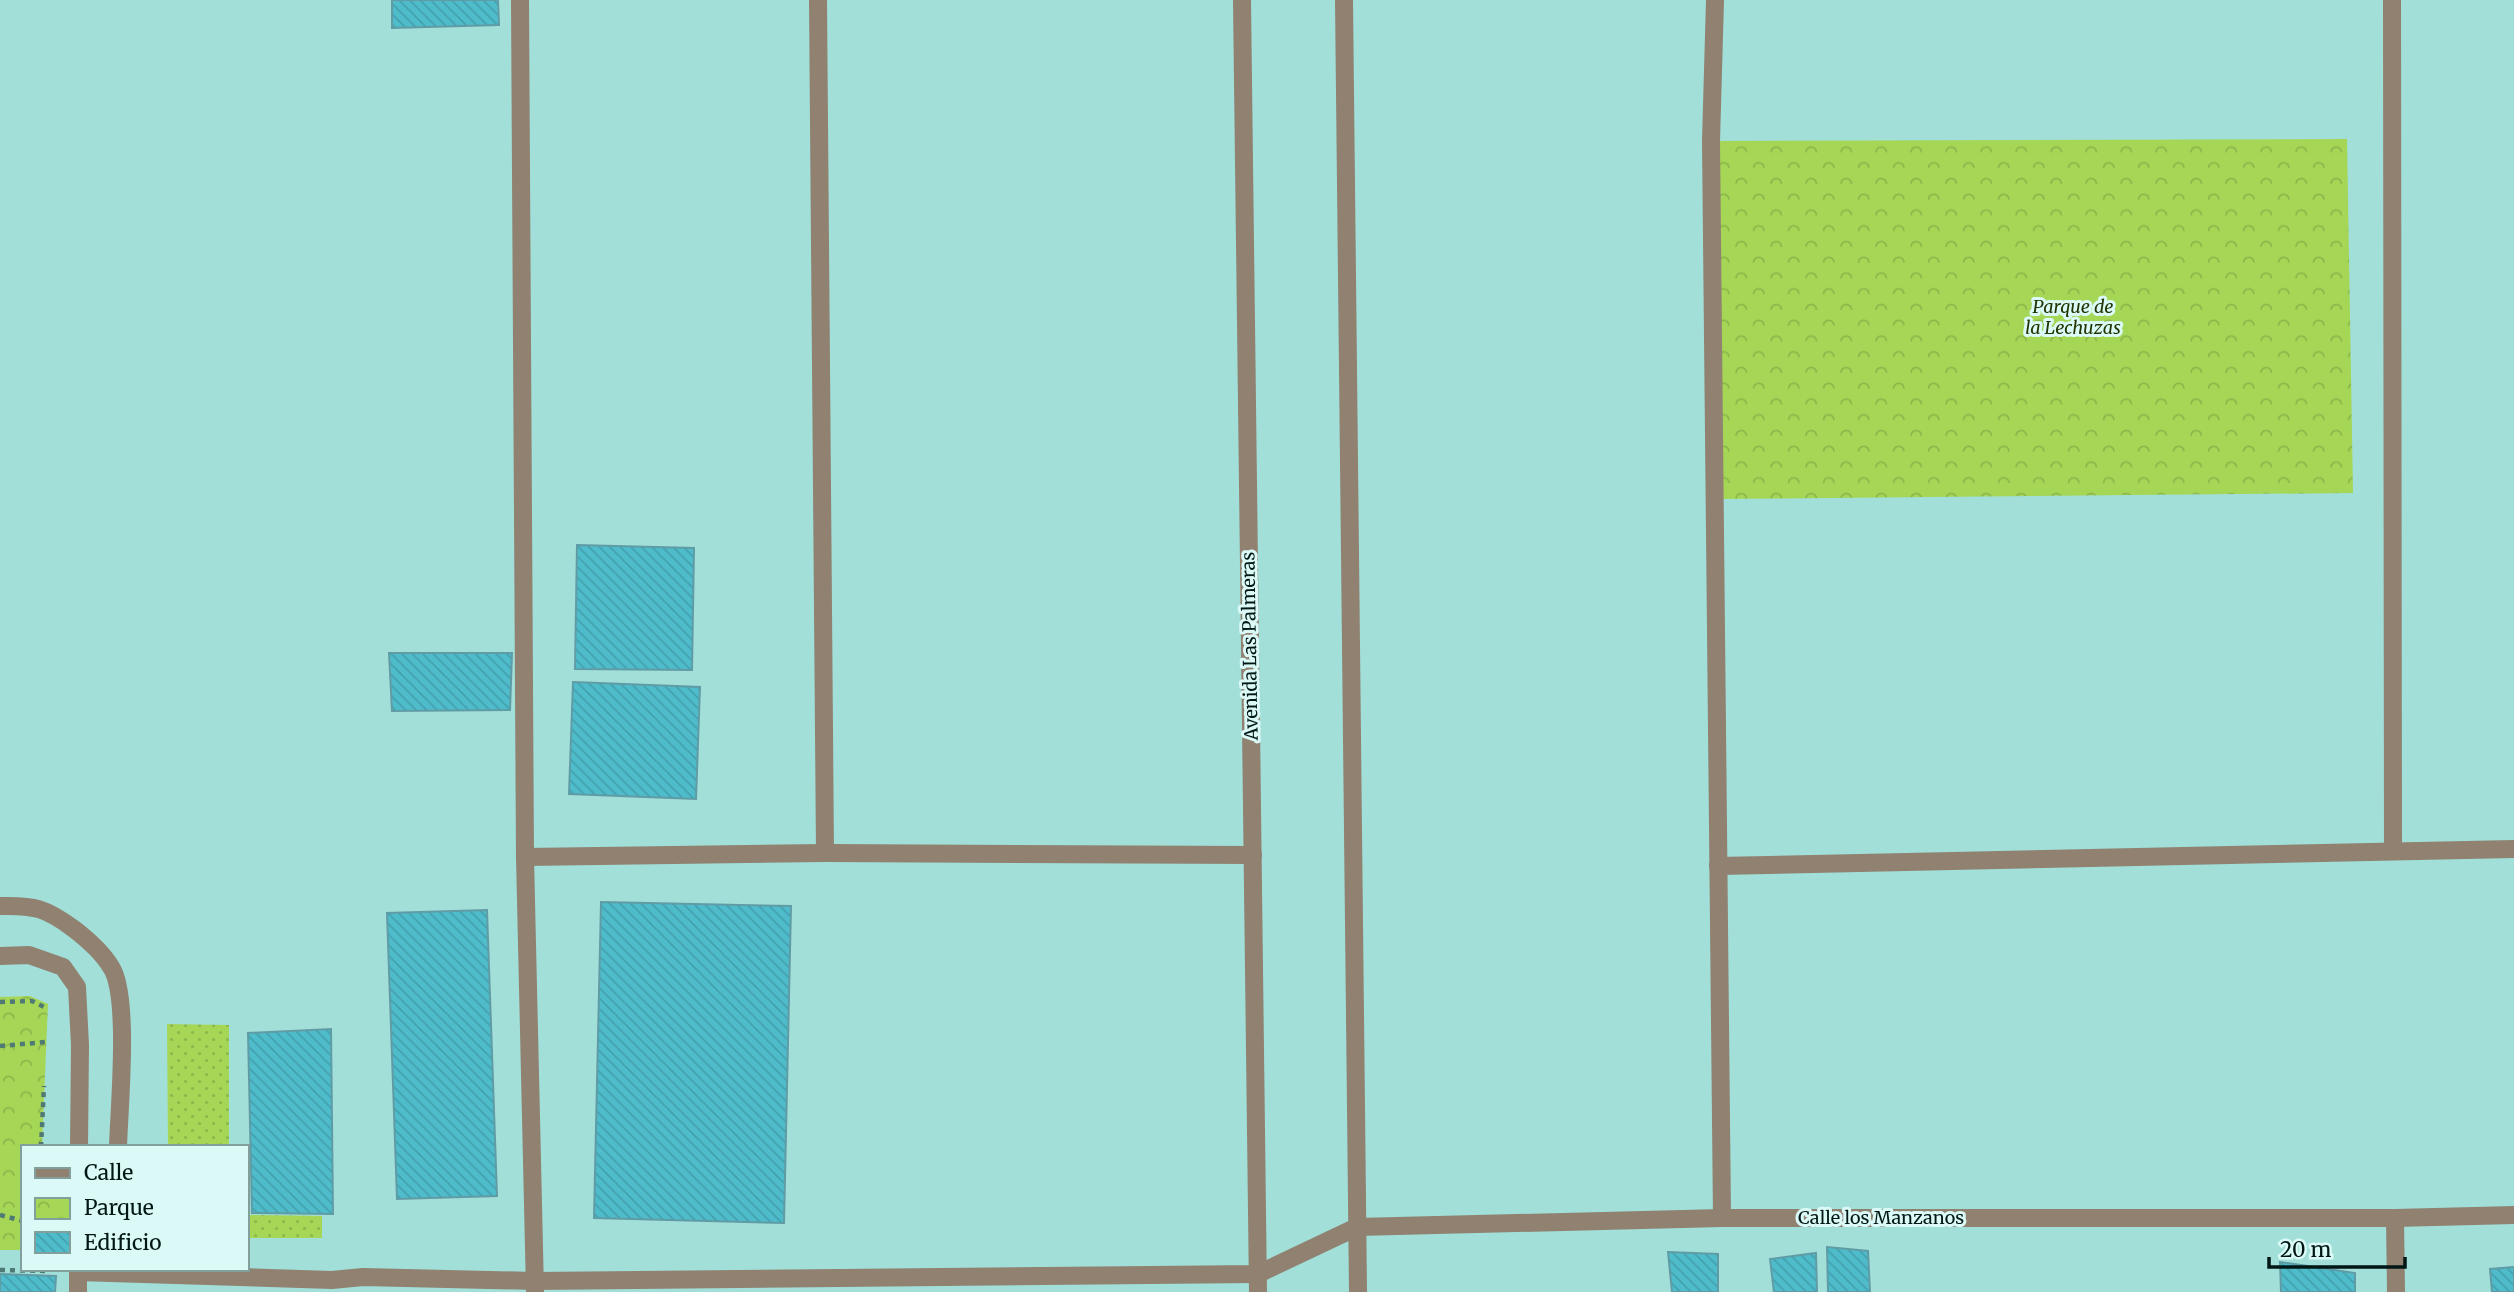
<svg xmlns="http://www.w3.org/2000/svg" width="2514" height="1292" viewBox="0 0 2514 1292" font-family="Merriweather,serif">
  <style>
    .grass { fill: url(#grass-dots) }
    .park { fill: url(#park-crowns) }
    .building { fill: url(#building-back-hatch); stroke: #609ca5; stroke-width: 2 }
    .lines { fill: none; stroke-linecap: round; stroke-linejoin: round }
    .path { stroke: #4f7975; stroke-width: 4.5; stroke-dasharray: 5 5; stroke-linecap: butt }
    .minor { stroke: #908171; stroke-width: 18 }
    .labels { text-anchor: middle; stroke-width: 6; stroke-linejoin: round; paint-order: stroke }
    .park-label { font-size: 18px; font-style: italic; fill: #223400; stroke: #dbf9f6 }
    .street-label { font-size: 18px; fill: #001715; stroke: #dbf9f6 }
  </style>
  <defs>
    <pattern id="grass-dots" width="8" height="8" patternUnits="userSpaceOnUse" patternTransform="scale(1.75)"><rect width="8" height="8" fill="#a5d656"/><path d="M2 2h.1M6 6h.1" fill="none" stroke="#8cb74a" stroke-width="1.8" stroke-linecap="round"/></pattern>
    <pattern id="park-crowns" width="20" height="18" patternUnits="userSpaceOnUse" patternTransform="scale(1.75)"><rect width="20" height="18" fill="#a5d656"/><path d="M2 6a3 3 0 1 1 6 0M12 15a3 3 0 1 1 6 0" fill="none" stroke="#8cb74a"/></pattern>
    <pattern id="building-back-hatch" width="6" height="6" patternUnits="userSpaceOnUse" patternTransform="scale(1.75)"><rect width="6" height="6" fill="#4fbccb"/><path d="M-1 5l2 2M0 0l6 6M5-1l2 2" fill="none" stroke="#43a1ad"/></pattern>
  </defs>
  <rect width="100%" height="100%" fill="#a1dfd8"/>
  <g class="grass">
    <path d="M 167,1024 L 229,1025 L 229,1147 L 168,1147 Z"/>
    <path d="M 247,1215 L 322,1216 L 322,1238 L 247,1238 Z"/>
  </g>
  <g class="park">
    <path d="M 2347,139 L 2353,493 L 1715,499 L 1711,141 Z"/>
    <path d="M 30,996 L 48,1004 L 42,1147 L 23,1147 L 23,1250 L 0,1250 L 0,997 Z"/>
  </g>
  <g class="building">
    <path d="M 392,0 L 498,0 L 499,25 L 392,28 Z"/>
    <path d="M 577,545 L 694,548 L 692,670 L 575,669 Z"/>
    <path d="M 389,653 L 512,653 L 510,710 L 392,711 Z"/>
    <path d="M 573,682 L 700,687 L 696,799 L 569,794 Z"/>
    <path d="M 601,902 L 791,906 L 784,1223 L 594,1218 Z"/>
    <path d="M 487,910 L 497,1196 L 397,1199 L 387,913 Z"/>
    <path d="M 331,1029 L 333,1214 L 252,1213 L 248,1033 Z"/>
    <path d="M 1827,1247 L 1868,1251 L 1870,1292 L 1828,1292 Z"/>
    <path d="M 1668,1252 L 1718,1254 L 1718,1292 L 1672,1292 Z"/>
    <path d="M 1816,1253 L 1817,1292 L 1774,1292 L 1770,1259 Z"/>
    <path d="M 2280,1262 L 2355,1273 L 2355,1292 L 2281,1292 Z"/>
    <path d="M 2514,1267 L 2514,1292 L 2492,1292 L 2490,1269 Z"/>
    <path d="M 0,1274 L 56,1276 L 55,1292 L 0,1292 Z"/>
  </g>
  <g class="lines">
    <g class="path">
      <path d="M 0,1002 L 32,1001 L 46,1008"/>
      <path d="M 0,1046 L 46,1042"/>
      <path d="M 41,1147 L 44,1086"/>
      <path d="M 0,1215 L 23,1221"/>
      <path d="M 0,1270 L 48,1271"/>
    </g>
    <g class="minor">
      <path d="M 520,0 L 525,857 L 535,1291"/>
      <path d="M 818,0 L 825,853"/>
      <path d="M 1242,0 L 1258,1292"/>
      <path d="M 1344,0 L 1358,1292"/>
      <path d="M 1715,0 L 1711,141 L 1722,1218"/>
      <path d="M 2392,0 L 2393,851"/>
      <path d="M 525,857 L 825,853 L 1253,855"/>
      <path d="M 1718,866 L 2514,849"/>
      <path d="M 0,906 C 34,905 46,908 74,929 C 87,939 102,952 111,967 C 130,995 119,1109 118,1147"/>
      <path d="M 0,956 L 29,955 L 63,967 L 77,987 L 80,1045 L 79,1147"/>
      <path d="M 2395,1218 L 2396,1292"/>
      <path d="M 78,1272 L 332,1280 L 363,1277 L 535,1281 L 1258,1274 L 1357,1227 L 1722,1218 L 2395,1218 L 2514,1215"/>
      <path d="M 78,1292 L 78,1269"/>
    </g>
  </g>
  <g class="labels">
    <g class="park-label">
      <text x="2073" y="313">Parque de<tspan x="2073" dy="21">la Lechuzas</tspan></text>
    </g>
    <g class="street-label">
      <text transform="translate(1250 646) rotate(-91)" y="6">Avenida Las Palmeras</text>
      <text x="1881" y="1224">Calle los Manzanos</text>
    </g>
  </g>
  <rect x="21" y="1145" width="228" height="126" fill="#dbf9f6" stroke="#839f9c" stroke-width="2"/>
  <rect x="35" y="1168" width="35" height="10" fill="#908171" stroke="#839f9c" stroke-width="2"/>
  <text x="84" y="1180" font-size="21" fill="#001715">Calle</text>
  <rect x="35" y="1198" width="35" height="21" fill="url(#park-crowns)" stroke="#839f9c" stroke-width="2"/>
  <text x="84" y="1215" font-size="21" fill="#001715">Parque</text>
  <rect x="35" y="1232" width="35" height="21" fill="url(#building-back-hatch)" stroke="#839f9c" stroke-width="2"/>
  <text x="84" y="1250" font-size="21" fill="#001715">Edificio</text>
  <path d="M2269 1257v10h136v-10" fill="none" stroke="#001715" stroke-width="3.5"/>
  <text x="2280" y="1257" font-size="21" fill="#001715" stroke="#dbf9f6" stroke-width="5" paint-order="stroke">20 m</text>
</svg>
